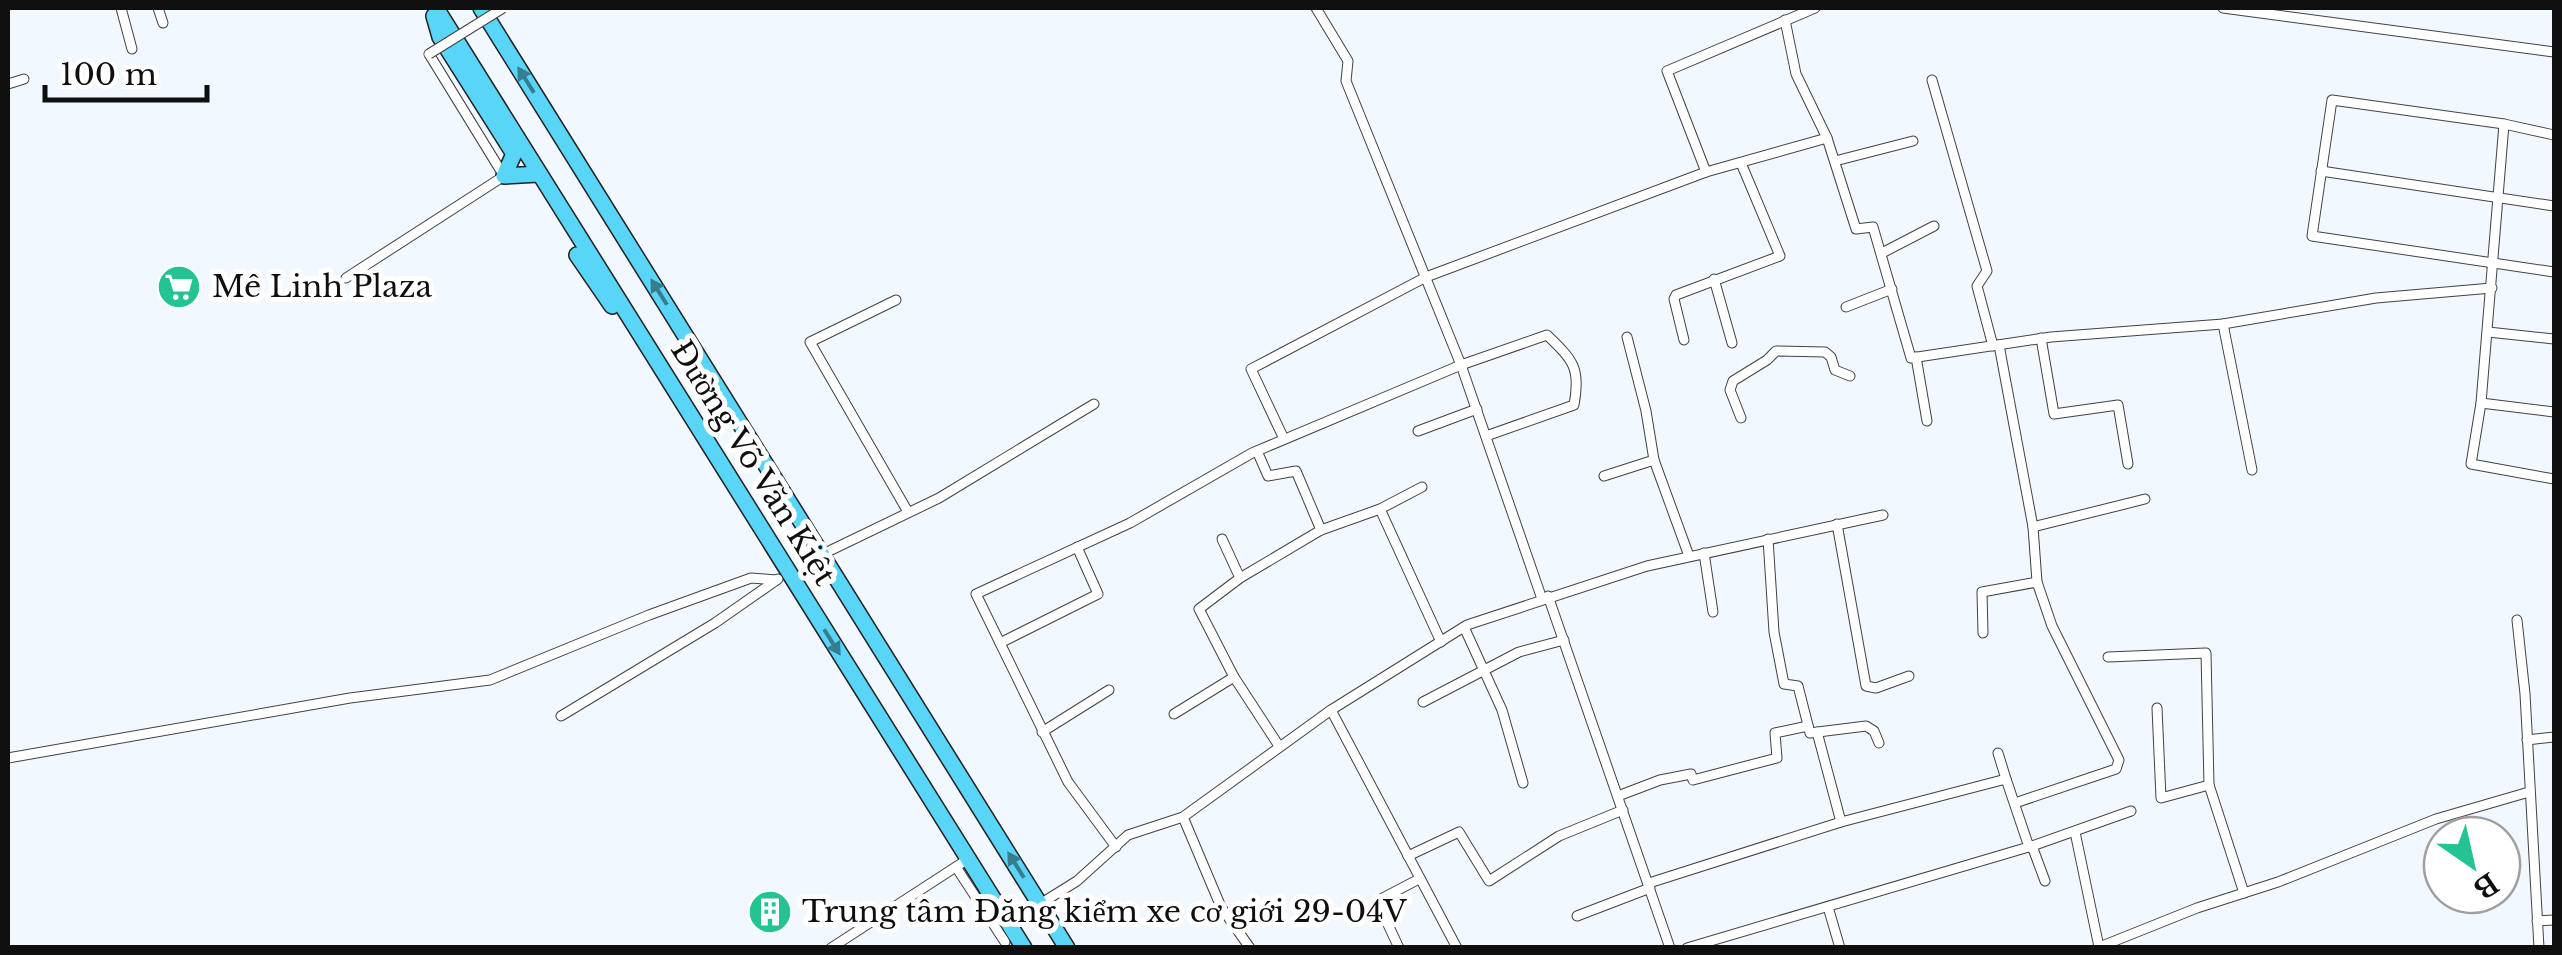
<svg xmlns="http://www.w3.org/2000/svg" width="2562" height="955" viewBox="0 0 2562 955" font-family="'Libre Baskerville',serif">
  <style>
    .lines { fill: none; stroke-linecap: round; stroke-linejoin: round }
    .street-casing { stroke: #424242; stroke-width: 11 }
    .highway-casing { stroke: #202020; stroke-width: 18 }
    .street { stroke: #fff; stroke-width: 9 }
    .highway { stroke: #58d5f7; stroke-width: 15 }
    .street-bridge-casing { stroke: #424242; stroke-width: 11; stroke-linecap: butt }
    .street-bridge { stroke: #fff; stroke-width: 9 }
    .oneway { fill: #377c8f }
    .labels { text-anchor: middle; stroke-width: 10; stroke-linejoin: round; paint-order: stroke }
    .poi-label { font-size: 30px; fill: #0f0f0f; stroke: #fff; text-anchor: start }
    .street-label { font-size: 30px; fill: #0f0f0f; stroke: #fff }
  </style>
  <rect width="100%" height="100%" fill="#f2f8ff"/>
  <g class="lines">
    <g class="street-casing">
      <g id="street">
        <path d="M 121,8 L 132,49"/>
        <path d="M 158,8 L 163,23"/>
        <path d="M 1316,8 L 1348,61 L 1346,81 L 1461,365 L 1542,599"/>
        <path d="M 2223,8 L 2554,52"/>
        <path d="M 1785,20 L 1796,74 L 1827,138"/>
        <path d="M 1932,80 L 1987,271 L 1977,286 L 1993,346"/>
        <path d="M 8,84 L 24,79"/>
        <path d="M 2504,124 L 2481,403 L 2471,464 L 2554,479"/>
        <path d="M 2554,135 L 2504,124 L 2332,100 L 2312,236 L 2554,272"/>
        <path d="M 1835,161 L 1913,141"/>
        <path d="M 2321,171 L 2554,206"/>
        <path d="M 1706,172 L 1667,71 L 1815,8"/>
        <path d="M 1882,253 L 1934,226"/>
        <path d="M 346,278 L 504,176 L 429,54"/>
        <path d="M 1714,279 L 1732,343"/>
        <path d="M 896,300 L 810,342 L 908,512"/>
        <path d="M 1846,307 L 1892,289"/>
        <path d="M 2223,324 L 2252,470"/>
        <path d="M 2488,332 L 2554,339"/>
        <path d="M 1627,337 L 1646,411 L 1654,460 L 1689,556"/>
        <path d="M 2041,338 L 2054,414 L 2118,405 L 2128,464"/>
        <path d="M 1684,340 L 1674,299 L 1676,295 L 1780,256 L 1741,163"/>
        <path d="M 1999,345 L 2033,527 L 2037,582 L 2052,626 L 2119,760 L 2116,769 L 2015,803"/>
        <path d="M 1916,357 L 1927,421"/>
        <path d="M 2481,403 L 2554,412"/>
        <path d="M 1741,418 L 1730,390 L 1733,381 L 1767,360 L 1776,351 L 1825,352 L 1831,357 L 1835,370 L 1850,376"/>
        <path d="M 1418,431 L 1477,409"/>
        <path d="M 1284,439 L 1251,369 L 1426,277 L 1706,172 L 1827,138 L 1856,229 L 1873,227 L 1911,358 L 2051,337 L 2223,324 L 2376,298 L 2492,288"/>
        <path d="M 1257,451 L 1268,476 L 1296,471 L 1321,530"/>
        <path d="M 1604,476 L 1654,460"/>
        <path d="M 1380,509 L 1441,642"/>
        <path d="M 1837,524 L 1866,686 L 1876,688 L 1909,676"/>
        <path d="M 2033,527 L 2145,499"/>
        <path d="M 1222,539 L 1240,578"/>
        <path d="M 1768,539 L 1774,632 L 1784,684 L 1798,686 L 1810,733 L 1866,726 L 1874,731 L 1879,743"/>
        <path d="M 1704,553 L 1713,612"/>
        <path d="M 823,554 L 939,498 L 1094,404"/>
        <path d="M 1548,596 L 1670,948"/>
        <path d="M 2517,620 L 2525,694 L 2539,948"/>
        <path d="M 1464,627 L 1502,710 L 1523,783"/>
        <path d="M 1983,633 L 1982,592 L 2037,582"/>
        <path d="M 1000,643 L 1098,594 L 1077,547"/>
        <path d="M 2108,657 L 2206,653 L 2209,785 L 2244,893"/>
        <path d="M 1423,702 L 1519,652 L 1564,640"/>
        <path d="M 2157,708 L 2161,798 L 2209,785"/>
        <path d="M 1331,710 L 1457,948"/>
        <path d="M 1174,714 L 1234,677"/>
        <path d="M 561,716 L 715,623 L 778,579"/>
        <path d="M 1042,732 L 1109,690"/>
        <path d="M 1817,732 L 1841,822"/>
        <path d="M 2527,740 L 2554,737"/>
        <path d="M 1279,746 L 1234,677 L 1199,609 L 1240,578 L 1321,530 L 1380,509 L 1422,487"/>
        <path d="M 8,758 L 350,698 L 490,680 L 649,615 L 751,578 L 776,580"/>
        <path d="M 2006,779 L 2029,847"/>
        <path d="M 1618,796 L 1660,780 L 1691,774 L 1693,780 L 1777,758 L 1775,733 L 1808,726"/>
        <path d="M 1183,817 L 1221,907 L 1250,948"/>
        <path d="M 2075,832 L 2099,947"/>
        <path d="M 2032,846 L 2045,881"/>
        <path d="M 1116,847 L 1068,782 L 976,594 L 1130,523 L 1252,453 L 1461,365 L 1547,335 C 1573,360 1581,368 1574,405 L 1486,436"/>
        <path d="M 1408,856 L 1459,832 L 1489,881 L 1559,836 L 1623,810"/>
        <path d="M 956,867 L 1005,942"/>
        <path d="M 1649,883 L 1841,822 L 2006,779 L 1998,753"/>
        <path d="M 1040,904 L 1077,881 L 1128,835 L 1183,817 L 1331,710 L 1467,625 L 1647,566 L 1883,515"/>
        <path d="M 1828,907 L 1840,948"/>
        <path d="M 1577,916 L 1650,888"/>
        <path d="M 2537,921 L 2554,920"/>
        <path d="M 831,948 L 968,859"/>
        <path d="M 1399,948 L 1377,901 L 1419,879"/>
        <path d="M 1687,948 L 2032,846 L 2131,811"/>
        <path d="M 2097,948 L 2197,908 L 2278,882 L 2436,819 L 2529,792"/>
      </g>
    </g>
    <g class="highway-casing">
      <g id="highway">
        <path d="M 436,8 L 1024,948"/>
        <path d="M 481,8 L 1067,948"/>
        <path d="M 434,16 L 440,37 L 514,154"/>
        <path d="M 517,147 L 504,176 L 539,174"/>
        <path d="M 577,255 L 612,306"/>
      </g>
    </g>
    <use href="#street" class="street"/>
    <use href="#highway" class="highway"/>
    <g class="street-bridge-casing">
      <path id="street-bridge" d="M 429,54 L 503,8"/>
    </g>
    <use href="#street-bridge" class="street-bridge"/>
  </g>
  <defs><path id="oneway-solid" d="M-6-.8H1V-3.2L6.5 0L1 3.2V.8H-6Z" transform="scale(2.5)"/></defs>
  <g class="oneway">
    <use href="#oneway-solid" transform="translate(526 80) rotate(-122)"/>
    <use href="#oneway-solid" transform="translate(659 292) rotate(-122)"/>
    <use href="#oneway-solid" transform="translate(832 642) rotate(58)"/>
    <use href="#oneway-solid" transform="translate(1016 865) rotate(-122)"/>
  </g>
  <defs>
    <g id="supermarket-disc" transform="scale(2.25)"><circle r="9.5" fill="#24c394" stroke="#fff"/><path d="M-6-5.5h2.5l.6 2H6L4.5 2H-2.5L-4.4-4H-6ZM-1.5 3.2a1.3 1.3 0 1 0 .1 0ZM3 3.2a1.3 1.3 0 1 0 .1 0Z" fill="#fff"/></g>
    <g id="building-disc" transform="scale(2.25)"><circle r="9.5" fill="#24c394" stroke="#fff"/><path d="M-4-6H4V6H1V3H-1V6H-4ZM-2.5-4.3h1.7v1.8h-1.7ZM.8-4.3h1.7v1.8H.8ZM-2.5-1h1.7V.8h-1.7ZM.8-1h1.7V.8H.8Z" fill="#fff"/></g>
  </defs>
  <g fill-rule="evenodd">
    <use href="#supermarket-disc" x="179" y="287"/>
    <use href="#building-disc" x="770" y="912"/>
  </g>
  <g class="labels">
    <g class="poi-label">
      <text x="212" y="297">Mê Linh Plaza</text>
      <text x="802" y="922">Trung tâm Đăng kiểm xe cơ giới 29-04V</text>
    </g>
    <g class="street-label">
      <text transform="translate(753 463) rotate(58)" y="10">Đường Võ Văn Kiệt</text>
    </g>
  </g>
  <rect width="2562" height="955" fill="none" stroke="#0f0f0f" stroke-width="20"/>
  <g transform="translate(2472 865) rotate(146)"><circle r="48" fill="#ffffff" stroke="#9f9f9f" stroke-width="2.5"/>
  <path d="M0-8L18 38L0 25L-18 38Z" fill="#24c394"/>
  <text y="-15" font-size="28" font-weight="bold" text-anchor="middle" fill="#0f0f0f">B</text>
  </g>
  <path d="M45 85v15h162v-15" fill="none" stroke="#0f0f0f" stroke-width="5"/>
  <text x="60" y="85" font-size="30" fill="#0f0f0f" stroke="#ffffff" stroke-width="8" paint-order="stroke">100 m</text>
</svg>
